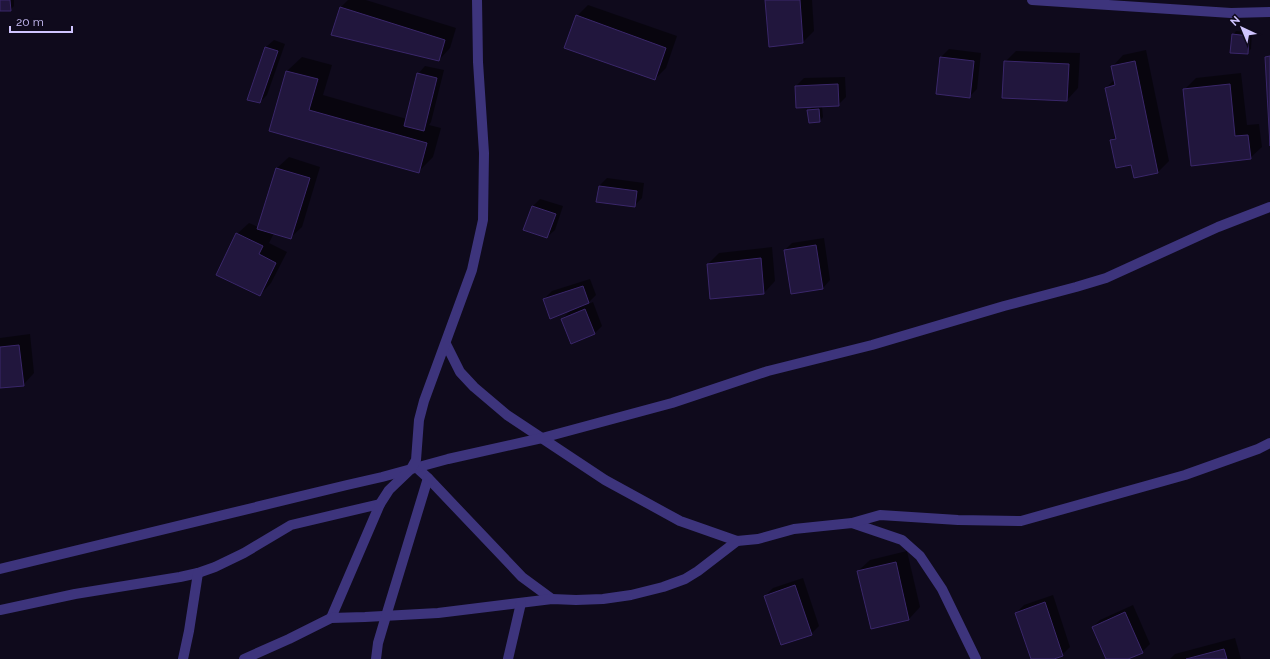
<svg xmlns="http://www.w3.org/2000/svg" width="1270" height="659" viewBox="0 0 1270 659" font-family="Raleway,sans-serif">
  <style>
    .shadow { fill: #0007 }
    .building { fill: #21163d; stroke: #3a276a }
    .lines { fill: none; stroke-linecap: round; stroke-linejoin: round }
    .minor { stroke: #3d347c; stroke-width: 10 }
  </style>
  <rect width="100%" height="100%" fill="#0f0a1c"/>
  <g class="shadow">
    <path d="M 0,0 L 14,0 L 14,6 L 10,10 L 0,10 Z"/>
    <path d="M 348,0 L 366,0 L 456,28 L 450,48 L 439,60 L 332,35 L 341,7 Z"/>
    <path d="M 766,0 L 812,0 L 814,31 L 803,42 L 770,46 Z"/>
    <path d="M 588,5 L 677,36 L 666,68 L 655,79 L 577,16 Z"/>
    <path d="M 1236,31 L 1248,32 L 1247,50 L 1249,50 L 1250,32 L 1252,32 L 1251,49 L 1247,52 L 1233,35 Z"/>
    <path d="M 274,40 L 285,44 L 267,95 L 260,102 L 266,47 Z"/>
    <path d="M 949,49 L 981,53 L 977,89 L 969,97 L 937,93 L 941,57 Z"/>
    <path d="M 1146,50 L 1169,161 L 1158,172 L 1135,177 L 1132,164 L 1111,140 L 1116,136 L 1106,88 L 1115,79 L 1112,67 L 1123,55 Z"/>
    <path d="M 1016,51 L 1080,53 L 1078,88 L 1067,100 L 1005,62 Z"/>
    <path d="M 302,57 L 332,65 L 323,95 L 407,119 L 418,74 L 425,66 L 444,70 L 431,122 L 429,125 L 441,128 L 433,157 L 418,172 L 270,130 L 287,71 Z"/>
    <path d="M 1241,73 L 1247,125 L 1259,124 L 1262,147 L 1250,158 L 1184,90 L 1196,78 Z"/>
    <path d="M 845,77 L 846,97 L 838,105 L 822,106 L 823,117 L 820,121 L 808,111 L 813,106 L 796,86 L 804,78 Z"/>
    <path d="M 289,157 L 320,167 L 302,227 L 290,238 L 274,233 L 269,243 L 287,252 L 271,283 L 260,295 L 237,234 L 249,223 L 258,227 L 277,168 Z"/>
    <path d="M 607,178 L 644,183 L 642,198 L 634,206 L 597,201 L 599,186 Z"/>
    <path d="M 540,199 L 563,206 L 555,230 L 547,237 L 533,206 Z"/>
    <path d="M 824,238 L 830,280 L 823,288 L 785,250 L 792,243 Z"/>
    <path d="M 772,247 L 775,281 L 764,293 L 708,264 L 719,253 Z"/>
    <path d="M 590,279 L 596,295 L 586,305 L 593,302 L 602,326 L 595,333 L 562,319 L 571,310 L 544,299 L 552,291 Z"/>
    <path d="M 30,334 L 34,373 L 23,385 L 0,387 L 0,338 Z"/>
    <path d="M 907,551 L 920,607 L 909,619 L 872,628 L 858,571 L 870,560 Z"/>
    <path d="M 803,578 L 819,626 L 811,634 L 765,596 L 773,588 Z"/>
    <path d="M 1053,595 L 1070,647 L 1062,655 L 1051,659 L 1032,659 L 1016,613 L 1024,605 Z"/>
    <path d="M 1133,605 L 1150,644 L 1142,652 L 1126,659 L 1107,659 L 1093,627 L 1100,620 Z"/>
    <path d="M 1235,638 L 1241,659 L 1170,659 L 1175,654 Z"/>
  </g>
  <g class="building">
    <path d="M 0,0 L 10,0 L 11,11 L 0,11 Z"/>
    <path d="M 765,0 L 800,0 L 803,43 L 769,47 Z"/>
    <path d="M 340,7 L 445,40 L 439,61 L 331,35 Z"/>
    <path d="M 576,15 L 666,48 L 655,80 L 564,48 Z"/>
    <path d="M 1232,34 L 1249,36 L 1248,54 L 1230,53 Z"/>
    <path d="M 265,47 L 278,51 L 260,103 L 247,100 Z"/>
    <path d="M 1270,56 L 1270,146 L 1265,57 Z"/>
    <path d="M 940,57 L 974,61 L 970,98 L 936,94 Z"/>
    <path d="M 1004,61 L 1069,64 L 1067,101 L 1002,98 Z"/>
    <path d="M 1135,61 L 1158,173 L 1134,178 L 1131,165 L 1116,168 L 1110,140 L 1116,139 L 1105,88 L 1115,85 L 1111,66 Z"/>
    <path d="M 286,71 L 318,79 L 309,110 L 427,143 L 419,173 L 269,131 Z"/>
    <path d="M 417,73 L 437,78 L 424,131 L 404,126 Z"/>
    <path d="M 838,84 L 839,106 L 796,108 L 795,86 Z"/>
    <path d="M 1230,84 L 1235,136 L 1248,135 L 1251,159 L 1191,166 L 1183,89 Z"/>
    <path d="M 819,109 L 820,122 L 809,123 L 807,110 Z"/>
    <path d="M 276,168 L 310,178 L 291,239 L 257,229 Z"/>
    <path d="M 599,186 L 637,191 L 635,207 L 596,202 Z"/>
    <path d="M 532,206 L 556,214 L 547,238 L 523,230 Z"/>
    <path d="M 236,233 L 263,246 L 259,254 L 276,263 L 260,296 L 216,275 Z"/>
    <path d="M 816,245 L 823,289 L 791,294 L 784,250 Z"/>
    <path d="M 761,258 L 764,294 L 710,299 L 707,264 Z"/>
    <path d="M 583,286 L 589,303 L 550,319 L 543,299 Z"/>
    <path d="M 585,309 L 595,334 L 571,344 L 561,319 Z"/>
    <path d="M 19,345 L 24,386 L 0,388 L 0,347 Z"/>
    <path d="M 896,562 L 909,620 L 871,629 L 857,571 Z"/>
    <path d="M 795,585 L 812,635 L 781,645 L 764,596 Z"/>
    <path d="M 1045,602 L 1063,656 L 1054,659 L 1031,659 L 1015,613 Z"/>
    <path d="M 1125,612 L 1143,653 L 1128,659 L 1106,659 L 1092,627 Z"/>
    <path d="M 1224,649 L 1227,659 L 1186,659 Z"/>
  </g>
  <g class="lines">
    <g class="minor">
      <path d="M 1032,0 L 1231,13 L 1270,12"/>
      <path d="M 446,344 L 460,372 L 474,387 L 507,415 L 605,480 L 680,521 L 737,541 L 758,539 L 794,529 L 852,523 L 902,540 L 920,556 L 942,589 L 976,659"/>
      <path d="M 417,468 L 428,478 L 522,577 L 552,599"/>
      <path d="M 852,523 L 880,515 L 958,520 L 1021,521 L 1185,475 L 1258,449 L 1270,443"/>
      <path d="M 0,569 L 347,485 L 382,477 L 448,459 L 542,438 L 672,403 L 768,371 L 872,345 L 1004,306 L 1076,287 L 1106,278 L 1218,227 L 1270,207"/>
      <path d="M 0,610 L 75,594 L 180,577 L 198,573 L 215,567 L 244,553 L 291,525 L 380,504"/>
      <path d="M 331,618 L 380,504 L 389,490 L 411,469 L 416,460 L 419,420 L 424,401 L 472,270 L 483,220 L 484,153 L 478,62 L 477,0"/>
      <path d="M 183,659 L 189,631 L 198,573"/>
      <path d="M 244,659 L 289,639 L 331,618 L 365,617 L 438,613 L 552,599 L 576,600 L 603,599 L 631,595 L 663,587 L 685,579 L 698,571 L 737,541"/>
      <path d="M 376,659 L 378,643 L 386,616 L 428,478"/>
      <path d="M 508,659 L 521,603"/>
    </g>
  </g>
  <g transform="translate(1242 28) rotate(316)" stroke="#0f0a1c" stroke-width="3" paint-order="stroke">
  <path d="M0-3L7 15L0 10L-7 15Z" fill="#d0c5ff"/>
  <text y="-6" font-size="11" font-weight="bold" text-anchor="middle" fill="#d0c5ff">N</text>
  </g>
  <path d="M10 26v6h62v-6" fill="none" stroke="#d0c5ff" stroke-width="2"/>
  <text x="16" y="26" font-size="12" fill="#d0c5ff" stroke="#0f0a1c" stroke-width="3" paint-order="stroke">20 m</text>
</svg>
